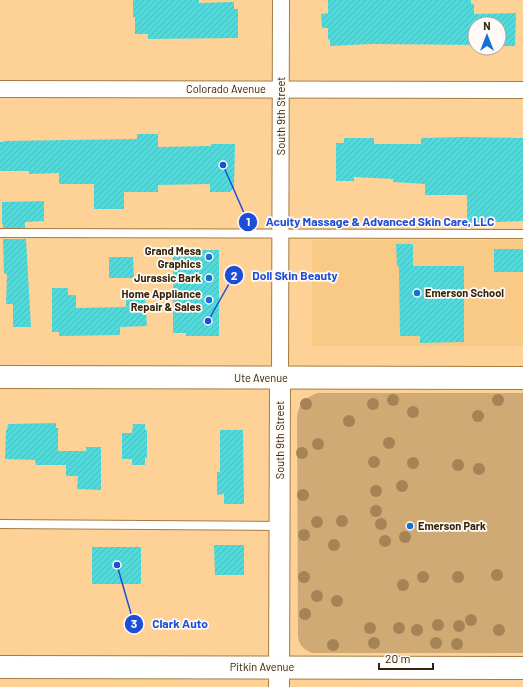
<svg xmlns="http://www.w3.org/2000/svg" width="523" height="687" viewBox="0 0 523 687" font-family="Barlow,sans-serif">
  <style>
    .built { fill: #f9ca86 }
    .green { fill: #cfaa75 }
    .building { fill: url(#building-hatch) }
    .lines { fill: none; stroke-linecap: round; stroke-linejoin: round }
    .service-casing { stroke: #a47c41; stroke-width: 10 }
    .minor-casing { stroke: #a47c41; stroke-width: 18 }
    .tertiary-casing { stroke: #a47c41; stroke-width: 22 }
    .primary-casing { stroke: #a47c41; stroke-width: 24 }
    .service { stroke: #fff; stroke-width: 8 }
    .minor { stroke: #fff; stroke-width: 16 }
    .tertiary { stroke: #fff; stroke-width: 20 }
    .primary { stroke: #fff; stroke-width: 22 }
    .tree { fill: #a48457 }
    .poi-dot { fill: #1071da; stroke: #fffaf5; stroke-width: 1.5 }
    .labels { text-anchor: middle; stroke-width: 3.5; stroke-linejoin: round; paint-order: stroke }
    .street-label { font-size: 11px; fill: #35240b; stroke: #fffaf5 }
    .poi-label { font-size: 11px; font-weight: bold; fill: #35240b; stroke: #fffaf5; text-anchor: end }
    .leader { fill: none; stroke: #1d4ed8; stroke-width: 1.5 }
    .callout-dot { fill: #1d4ed8; stroke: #fffaf5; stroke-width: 1.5 }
    .mark-label { font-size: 12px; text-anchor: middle; font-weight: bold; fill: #fff }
    .callout-label { font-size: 12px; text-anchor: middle; font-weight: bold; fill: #1d4ed8; stroke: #fffaf5; stroke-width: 3.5; stroke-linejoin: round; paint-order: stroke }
  </style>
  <defs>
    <pattern id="building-hatch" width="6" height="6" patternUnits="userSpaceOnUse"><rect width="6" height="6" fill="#53d9da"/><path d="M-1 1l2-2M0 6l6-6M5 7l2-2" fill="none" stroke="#49baba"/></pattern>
  </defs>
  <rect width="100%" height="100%" fill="#fed296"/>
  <rect class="built" x="312" y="240" width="211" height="106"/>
  <path class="green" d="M 318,393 L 523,393 L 523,653 L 312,653 C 303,649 299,645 298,636 L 297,416 C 299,403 306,397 318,393 Z"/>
  <g class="building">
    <path d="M 133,0 L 199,0 L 199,3 L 234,2 L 234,9 L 238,9 L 238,38 L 148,39 L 148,34 L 135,34 L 135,17 L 133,17 Z"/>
    <path d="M 328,0 L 471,0 L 471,4 L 474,4 L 474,14 L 516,13 L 515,46 L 499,46 L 499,24 L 475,24 L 475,45 L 370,44 L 330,46 L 330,39 L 328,40 L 328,28 L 322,28 L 321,14 L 328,13 Z"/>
    <path d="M 137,134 L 158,134 L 158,147 L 211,146 L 211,144 L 235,144 L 234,187 L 230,192 L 210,192 L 210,184 L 158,185 L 158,192 L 124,192 L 124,209 L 94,209 L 94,184 L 59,184 L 59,173 L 29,174 L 29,171 L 0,171 L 0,142 L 3,142 L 3,141 L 137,139 Z"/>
    <path d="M 463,137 L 523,138 L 523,221 L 467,223 L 467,195 L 425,195 L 425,184 L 393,182 L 393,179 L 354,177 L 354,181 L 336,181 L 336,143 L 344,143 L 344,138 L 374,138 L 374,144 L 421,144 L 421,138 Z"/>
    <path d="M 44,201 L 44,221 L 25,222 L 25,228 L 3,228 L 3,224 L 2,224 L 2,202 Z"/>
    <path d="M 3,239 L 26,239 L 31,327 L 13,327 L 13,304 L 6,304 L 7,274 L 4,274 Z"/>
    <path d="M 396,244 L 413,244 L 413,266 L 464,266 L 464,342 L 420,343 L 420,336 L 400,336 L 399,267 L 397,266 Z"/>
    <rect x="494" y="249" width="29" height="23"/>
    <path d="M 173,250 L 219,250 L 219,336 L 186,336 L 186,333 L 173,333 Z"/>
    <path d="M 109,257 L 133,257 L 134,278 L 109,278 Z"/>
    <path d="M 52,288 L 68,288 L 68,295 L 76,295 L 76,308 L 126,307 L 126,297 L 145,296 L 147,326 L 120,327 L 120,335 L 59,336 L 59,332 L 52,332 Z"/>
    <path d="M 56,423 L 56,428 L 58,428 L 58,451 L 86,451 L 86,447 L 101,447 L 101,490 L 77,489 L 78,476 L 66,476 L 66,465 L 36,465 L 35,460 L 5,459 L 6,430 L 7,430 L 8,424 Z"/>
    <path d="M 133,424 L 145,424 L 145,430 L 147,430 L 147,458 L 145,458 L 145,465 L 132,465 L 132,459 L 122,459 L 122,433 L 132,433 Z"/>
    <path d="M 220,430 L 243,430 L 244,504 L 224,504 L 224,494 L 217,495 L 217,472 L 220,472 Z"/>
    <path d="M 214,545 L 244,545 L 244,575 L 215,575 Z"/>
    <rect x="92" y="547" width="49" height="37"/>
  </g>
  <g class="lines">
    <g class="service-casing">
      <g id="service">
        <path d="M 0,233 L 523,234"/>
        <path d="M 0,524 L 279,526"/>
      </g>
    </g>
    <g class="minor-casing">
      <g id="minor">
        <path d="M 0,89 L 523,90"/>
        <path d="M 280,378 L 281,0"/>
      </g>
    </g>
    <g class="tertiary-casing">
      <path id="tertiary" d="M 279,687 L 280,378"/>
    </g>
    <g class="primary-casing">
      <g id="primary">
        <path d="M 0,377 L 523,378"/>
        <path d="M 0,667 L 523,668"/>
      </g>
    </g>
    <use href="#service" class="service"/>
    <use href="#minor" class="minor"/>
    <use href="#tertiary" class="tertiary"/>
    <use href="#primary" class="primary"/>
  </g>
  <g class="tree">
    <circle cx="393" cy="400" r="6"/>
    <circle cx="498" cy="400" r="6"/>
    <circle cx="306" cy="404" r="6"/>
    <circle cx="373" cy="404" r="6"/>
    <circle cx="413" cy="412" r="6"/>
    <circle cx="478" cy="416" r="6"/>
    <circle cx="349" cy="421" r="6"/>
    <circle cx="389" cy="443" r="6"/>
    <circle cx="318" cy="444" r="6"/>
    <circle cx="302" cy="453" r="6"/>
    <circle cx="374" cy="462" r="6"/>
    <circle cx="413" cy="463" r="6"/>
    <circle cx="458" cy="465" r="6"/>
    <circle cx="479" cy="469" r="6"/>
    <circle cx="402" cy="486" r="6"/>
    <circle cx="376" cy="491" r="6"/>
    <circle cx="303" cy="495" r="6"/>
    <circle cx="376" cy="511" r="6"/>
    <circle cx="342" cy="521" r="6"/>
    <circle cx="317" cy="522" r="6"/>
    <circle cx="381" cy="524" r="6"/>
    <circle cx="304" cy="535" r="6"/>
    <circle cx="405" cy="537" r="6"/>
    <circle cx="385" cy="541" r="6"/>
    <circle cx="334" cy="545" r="6"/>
    <circle cx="497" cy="575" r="6"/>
    <circle cx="304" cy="577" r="6"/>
    <circle cx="423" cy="577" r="6"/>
    <circle cx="458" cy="577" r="6"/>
    <circle cx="403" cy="585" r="6"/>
    <circle cx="317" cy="596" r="6"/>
    <circle cx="337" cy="601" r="6"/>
    <circle cx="305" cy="614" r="6"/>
    <circle cx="471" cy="620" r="6"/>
    <circle cx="438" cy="625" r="6"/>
    <circle cx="459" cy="626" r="6"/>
    <circle cx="370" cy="628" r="6"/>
    <circle cx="399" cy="628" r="6"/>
    <circle cx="417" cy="630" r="6"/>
    <circle cx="499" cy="630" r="6"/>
    <circle cx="374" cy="643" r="6"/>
    <circle cx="436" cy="643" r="6"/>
    <circle cx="457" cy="644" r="6"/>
    <circle cx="333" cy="645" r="6"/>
  </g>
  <g class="poi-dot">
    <circle cx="209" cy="257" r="4"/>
    <circle cx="209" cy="278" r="4"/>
    <circle cx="417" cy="293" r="4"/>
    <circle cx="209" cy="300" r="4"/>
    <circle cx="410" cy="526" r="4"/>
  </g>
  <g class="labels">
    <g class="street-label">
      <text x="226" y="93">Colorado Avenue</text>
      <text transform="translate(281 116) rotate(-90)" y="4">South 9th Street</text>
      <text x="261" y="382">Ute Avenue</text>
      <text transform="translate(280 440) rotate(-90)" y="4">South 9th Street</text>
      <text x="262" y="671">Pitkin Avenue</text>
    </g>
    <g class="poi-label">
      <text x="201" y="255">Grand Mesa<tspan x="201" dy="13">Graphics</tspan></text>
      <text x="201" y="282">Jurassic Bark</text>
      <text x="425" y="297" text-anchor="start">Emerson School</text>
      <text x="201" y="298">Home Appliance<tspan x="201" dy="13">Repair &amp; Sales</tspan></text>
      <text x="418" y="530" text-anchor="start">Emerson Park</text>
    </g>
  </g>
  <path class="leader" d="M223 165L248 222M208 321L234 275M117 565L134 624"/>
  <g class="callout-dot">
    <circle cx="223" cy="165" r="4"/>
    <circle cx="208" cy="321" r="4"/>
    <circle cx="117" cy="565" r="4"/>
    <circle cx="248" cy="222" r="10"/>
    <circle cx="234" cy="275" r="10"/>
    <circle cx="134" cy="624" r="10"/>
  </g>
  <g class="mark-label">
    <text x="248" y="226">1</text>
    <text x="234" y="280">2</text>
    <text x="134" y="628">3</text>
  </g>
  <g class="callout-label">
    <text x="380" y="226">Acuity Massage &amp; Advanced Skin Care, LLC</text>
    <text x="295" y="280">Doll Skin Beauty</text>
    <text x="180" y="628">Clark Auto</text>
  </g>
  <g transform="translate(487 36)"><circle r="19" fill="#fffaf5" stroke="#aea497"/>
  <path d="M0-3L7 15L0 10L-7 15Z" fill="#1071da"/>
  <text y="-6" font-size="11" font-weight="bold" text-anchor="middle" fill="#35240b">N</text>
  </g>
  <path d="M379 663v6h54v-6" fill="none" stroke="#35240b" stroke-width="2"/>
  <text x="385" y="663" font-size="12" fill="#35240b" stroke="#fffaf5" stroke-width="3" paint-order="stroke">20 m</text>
</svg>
